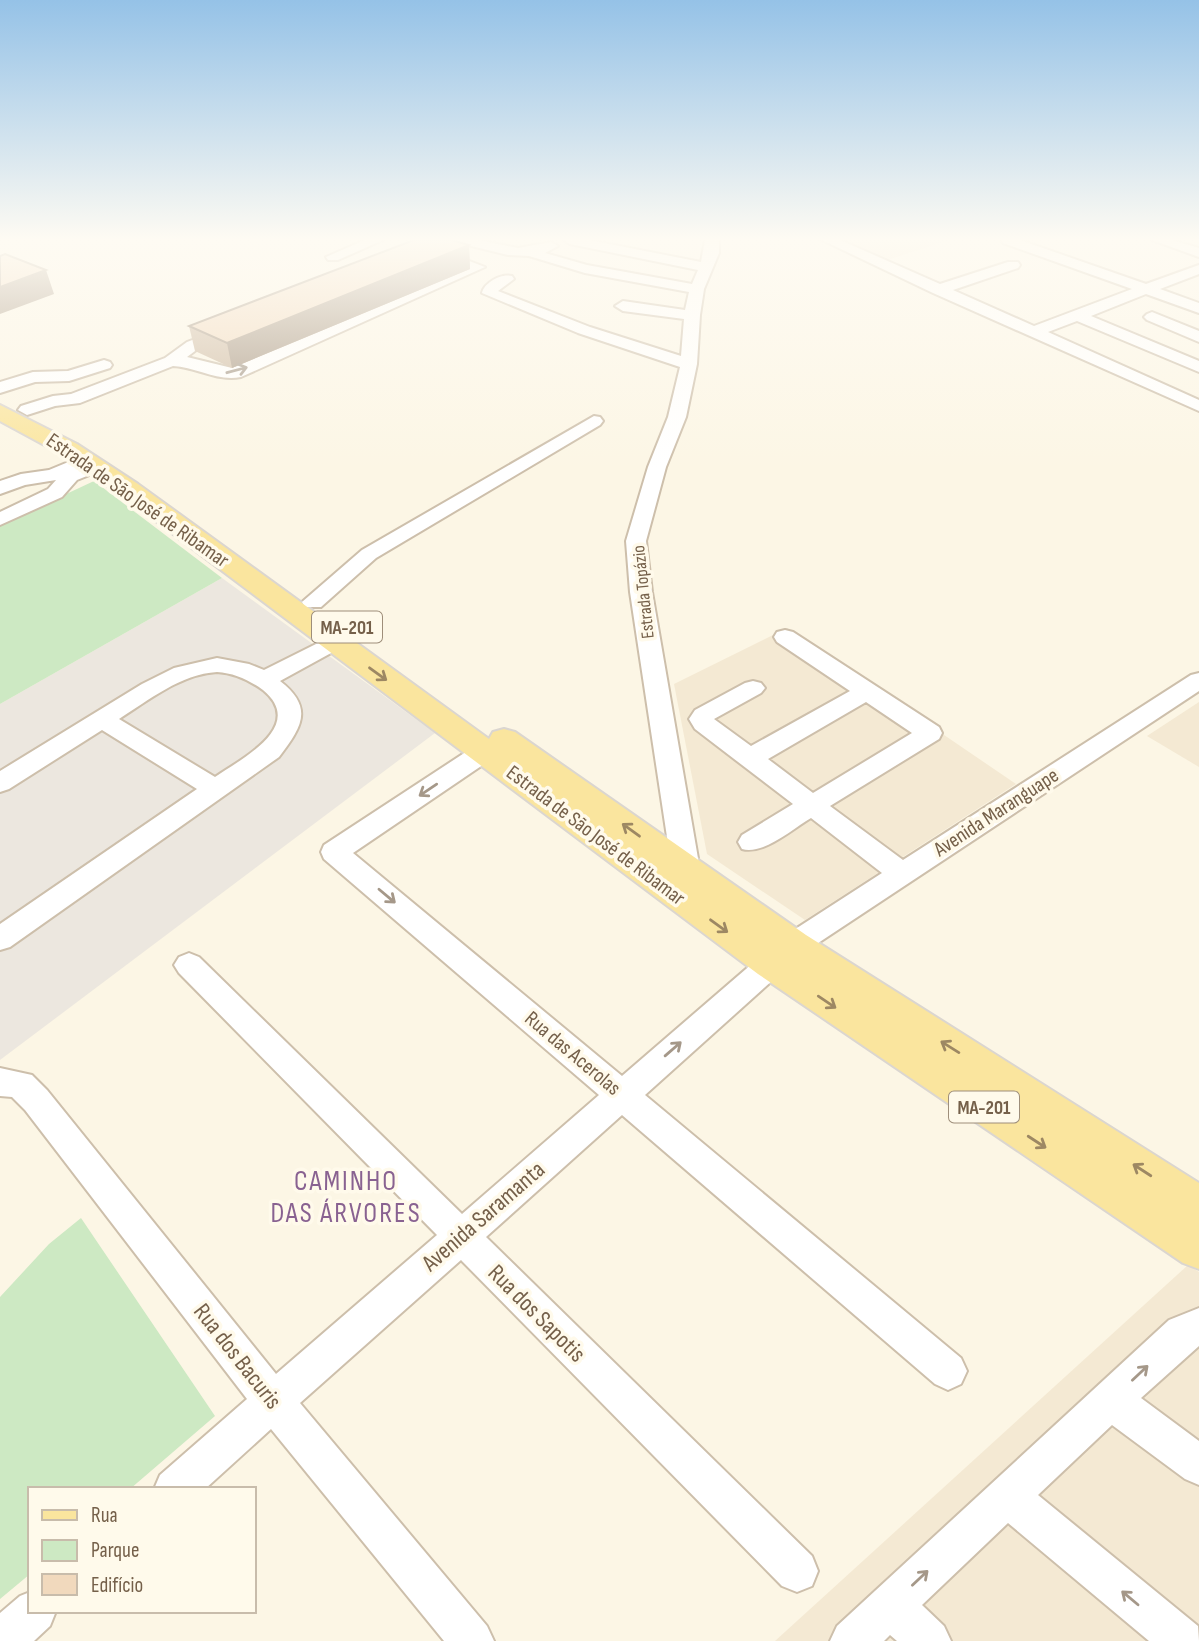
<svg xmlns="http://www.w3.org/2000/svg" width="1199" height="1641" viewBox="0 0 1199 1641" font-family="'Sofia Sans Condensed',sans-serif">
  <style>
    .residential { fill: #f4e9d3 }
    .industrial { fill: #ece7df }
    .green { fill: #cde9c3 }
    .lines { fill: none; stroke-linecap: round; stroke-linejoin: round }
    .minor-casing { stroke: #cdbfab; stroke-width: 4 }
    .major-casing { stroke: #dbd6d0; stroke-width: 4 }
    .minor { fill: #fff; fill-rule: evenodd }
    .major { fill: #fae59e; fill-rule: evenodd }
    .wall { fill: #cfbba3 }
    .shaded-wall { fill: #a99884 }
    .building { fill: #f1d9bd; stroke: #a99884; stroke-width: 2 }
    .oneway { stroke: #a59889 }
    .oneway2 { stroke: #9d8863 }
    .labels { text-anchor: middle; stroke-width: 7; stroke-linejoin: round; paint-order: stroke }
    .far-street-label { font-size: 18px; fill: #75604a; stroke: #fffaeb }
    .shield { fill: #fffaeb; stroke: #9e8e7a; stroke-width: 2 }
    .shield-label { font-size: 19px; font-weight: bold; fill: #75604a }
    .street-label { font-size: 21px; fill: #75604a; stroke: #fffaeb }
    .near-street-label { font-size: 24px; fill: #75604a; stroke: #fffaeb }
    .near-neighbourhood-label { font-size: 28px; letter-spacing: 2px; fill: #896291; stroke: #fffaeb }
  </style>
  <rect width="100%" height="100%" fill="#fcf6e5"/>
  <g class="residential">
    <path d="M 840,240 L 950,240 L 887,260 Z"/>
    <path d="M 787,628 L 1016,784 L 805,920 L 707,854 L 674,684 Z"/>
    <path d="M 1199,702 L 1199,767 L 1147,736 Z"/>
    <path d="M 1188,1265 L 1199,1272 L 1199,1641 L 775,1641 Z"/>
  </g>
  <path class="industrial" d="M 222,578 L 435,733 L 0,1060 L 0,704 Z"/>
  <g class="green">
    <path d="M 94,481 L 222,578 L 0,704 L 0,525 Z"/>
    <path d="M 81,1218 L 215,1416 L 130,1489 L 30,1489 L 30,1574 L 0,1599 L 0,1297 L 49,1244 Z"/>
  </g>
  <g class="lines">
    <g class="minor-casing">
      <g id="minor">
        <path d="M 365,240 L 383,240 L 338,260 L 328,260 L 326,257 Z"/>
        <path d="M 457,240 L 478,240 L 518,248 L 551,242 L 558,246 L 545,253 L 587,265 L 692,284 L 698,270 L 570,244 L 563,240 L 589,240 L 701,262 L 705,240 L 719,240 L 719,253 L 704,289 L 700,315 L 697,364 L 686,417 L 666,467 L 646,541 L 652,592 L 700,870 L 696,877 L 686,880 L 676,877 L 672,870 L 630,592 L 626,541 L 648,467 L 668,417 L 680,367 L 578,333 L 482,293 C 484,283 501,273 512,276 L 514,279 L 498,291 L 590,327 L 681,356 L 684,319 L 623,311 L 615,306 L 623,301 L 685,310 L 689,292 L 585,273 L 529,256 L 508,255 L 459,243 Z"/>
        <path d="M 822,240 L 840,240 L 940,284 L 1008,262 L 1018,262 L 1020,265 L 1018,268 L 953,290 L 1034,326 L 1132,289 L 1003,243 L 1001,240 L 1020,240 L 1146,284 L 1199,265 L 1199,274 L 1160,289 L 1199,303 L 1199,313 L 1146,294 L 1091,316 L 1199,361 L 1199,372 L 1077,321 L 1048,332 L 1199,400 L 1199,411 L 933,293 Z"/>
        <path d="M 1152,240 L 1172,240 L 1199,248 L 1199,257 Z"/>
        <path d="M 435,248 L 485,267 L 241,377 C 218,382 196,367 173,366 L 80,403 L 55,406 L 27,415 L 18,410 L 21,406 L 53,396 L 71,394 L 165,358 L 187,342 L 227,327 L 235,332 L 233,335 L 199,348 L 187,357 L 232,368 L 465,267 L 430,255 L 430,249 Z"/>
        <path d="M 1152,312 L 1199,331 L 1199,342 L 1147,320 L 1144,317 L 1147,314 Z"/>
        <path d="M 104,360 L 110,362 L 112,365 L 110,368 L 69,381 L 35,382 L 0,393 L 0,382 L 33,372 L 68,371 Z"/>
        <path d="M 594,416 L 600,417 L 603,421 L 600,425 L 376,558 L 321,607 L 305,607 L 302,602 L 362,550 Z"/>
        <path d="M 78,458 L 86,463 L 102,462 L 104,466 L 102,470 L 77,480 L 62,497 L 0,525 L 0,512 L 48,489 L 56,480 L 25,485 L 0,494 L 0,481 L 21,474 L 49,470 Z"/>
        <path d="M 785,630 L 793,632 L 939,727 L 942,733 L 939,739 L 830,806 L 903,860 L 1191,675 L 1199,673 L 1199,691 L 803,953 L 645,1095 L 961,1358 L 967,1371 L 961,1384 L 948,1390 L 935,1384 L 622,1115 L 486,1237 L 812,1556 L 818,1571 L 812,1586 L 797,1592 L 782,1586 L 461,1260 L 300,1403 L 487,1626 L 494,1641 L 444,1641 L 271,1429 L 205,1489 L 154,1489 L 160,1475 L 247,1399 L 25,1110 L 12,1097 L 0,1096 L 0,1068 L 32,1075 L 47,1090 L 276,1374 L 437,1235 L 179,973 L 174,965 L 179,957 L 189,953 L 199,957 L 462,1214 L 599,1095 L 324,859 L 321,852 L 324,845 L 475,746 L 484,744 L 493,746 L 496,752 L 493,758 L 353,853 L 622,1076 L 783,937 L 882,873 L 811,818 C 792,829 764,855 742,849 L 738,842 L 742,835 L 793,804 L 695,729 L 689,719 L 695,710 L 745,683 L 753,681 L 761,683 L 765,688 L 761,693 L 714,719 L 751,746 L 850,691 L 777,642 L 774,637 L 777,632 ZM 866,702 L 912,733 L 813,793 L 768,759 Z"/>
        <path d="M 334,635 L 342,637 L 345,642 L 342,647 L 280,681 C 315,708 301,728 279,757 L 10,947 L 0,950 L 0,924 L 197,789 L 102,730 L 9,789 L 0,792 L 0,771 L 142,684 L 174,668 L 217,658 L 249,664 L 264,670 ZM 217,672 C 234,673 249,680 263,690 C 307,726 241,759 215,777 L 119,719 C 149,700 181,674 217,672 Z"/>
        <path d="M 1199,1308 L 1199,1346 L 1141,1398 L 1199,1441 L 1199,1485 L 1185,1479 L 1112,1425 L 1038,1495 L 1198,1626 L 1199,1641 L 1149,1641 L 1008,1523 L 922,1605 L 944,1626 L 951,1641 L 897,1641 L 890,1635 L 884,1641 L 830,1641 L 837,1626 L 1169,1320 Z"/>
        <path d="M 30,1592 L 30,1611 L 56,1611 L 50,1626 L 34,1641 L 0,1641 L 0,1613 L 20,1596 Z"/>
      </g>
    </g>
    <g class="major-casing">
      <path id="major" d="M 0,405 L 77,444 L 138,484 L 489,739 L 493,732 L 504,729 L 515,732 L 806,935 L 1199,1183 L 1199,1269 L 1183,1263 L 758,974 L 120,494 L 61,454 L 0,421 Z"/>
    </g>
    <use href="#minor" class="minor"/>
    <use href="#major" class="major"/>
  </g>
  <path class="wall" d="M 469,245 L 470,269 L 232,368 L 195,351 L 189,326 Z"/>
  <g class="shaded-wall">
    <path d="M 469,245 L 470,269 L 232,368 L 227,343 Z"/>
    <path d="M 46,270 L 54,294 L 0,314 L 0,287 Z"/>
  </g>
  <g class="building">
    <path d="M 414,240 L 451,240 L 469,245 L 227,343 L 189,326 Z"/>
    <path d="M 5,254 L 46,270 L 0,287 L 0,256 Z"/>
  </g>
  <defs><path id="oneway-shaft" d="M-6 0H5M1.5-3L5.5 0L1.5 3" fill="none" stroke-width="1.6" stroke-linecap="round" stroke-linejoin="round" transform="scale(1.75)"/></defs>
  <g class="oneway">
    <use href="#oneway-shaft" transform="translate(237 370) rotate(-15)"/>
    <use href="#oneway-shaft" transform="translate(428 790) rotate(146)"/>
    <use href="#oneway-shaft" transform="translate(387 896) rotate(40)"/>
    <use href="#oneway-shaft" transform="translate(673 1049) rotate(-41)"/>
    <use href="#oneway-shaft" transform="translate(1140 1373) rotate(-43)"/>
    <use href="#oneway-shaft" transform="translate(920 1578) rotate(-43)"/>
    <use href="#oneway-shaft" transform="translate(1130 1598) rotate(-140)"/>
  </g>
  <g class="oneway2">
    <use href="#oneway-shaft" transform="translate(378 674) rotate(36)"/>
    <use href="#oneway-shaft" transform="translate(631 830) rotate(-144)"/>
    <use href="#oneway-shaft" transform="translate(719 926) rotate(36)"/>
    <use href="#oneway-shaft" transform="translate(827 1002) rotate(34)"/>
    <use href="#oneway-shaft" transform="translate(950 1047) rotate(-148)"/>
    <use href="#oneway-shaft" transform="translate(1037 1142) rotate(33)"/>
    <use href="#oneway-shaft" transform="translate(1142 1170) rotate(-147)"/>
  </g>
  <linearGradient id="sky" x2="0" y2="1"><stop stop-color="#95c2e7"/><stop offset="0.51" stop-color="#fefbf3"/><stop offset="1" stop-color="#fefbf3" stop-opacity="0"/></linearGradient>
  <rect width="1199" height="469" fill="url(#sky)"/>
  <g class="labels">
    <g class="far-street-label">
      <text transform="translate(643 592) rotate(-96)" y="6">Estrada Topázio</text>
    </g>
    <g class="shield">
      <rect x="312" y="611.5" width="70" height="31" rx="5"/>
      <rect x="949" y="1091.5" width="70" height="31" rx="5"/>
    </g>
    <g class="shield-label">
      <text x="347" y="634">MA-201</text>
      <text x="984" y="1114">MA-201</text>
    </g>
    <g class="street-label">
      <text transform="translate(138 500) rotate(35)" y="7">Estrada de São José de Ribamar</text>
      <text transform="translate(996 812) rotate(-33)" y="7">Avenida Maranguape</text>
      <text transform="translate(596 835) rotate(37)" y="7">Estrada de São José de Ribamar</text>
      <text transform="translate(573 1053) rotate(40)" y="7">Rua das Acerolas</text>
    </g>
    <g class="near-street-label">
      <text transform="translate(483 1216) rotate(-41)" y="8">Avenida Saramanta</text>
      <text transform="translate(537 1313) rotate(45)" y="8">Rua dos Sapotis</text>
      <text transform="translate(238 1356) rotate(52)" y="8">Rua dos Bacuris</text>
    </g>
    <g class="near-neighbourhood-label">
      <text x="346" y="1190">CAMINHO<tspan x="346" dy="32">DAS ÁRVORES</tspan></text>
    </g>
  </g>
  <rect x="28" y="1487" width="228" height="126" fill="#fffaeb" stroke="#c8bcab" stroke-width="2"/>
  <rect x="42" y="1510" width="35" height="10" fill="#fae59e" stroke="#c8bcab" stroke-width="2"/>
  <text x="91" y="1522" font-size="21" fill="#75604a">Rua</text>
  <rect x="42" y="1540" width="35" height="21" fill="#cde9c3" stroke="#c8bcab" stroke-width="2"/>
  <text x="91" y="1557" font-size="21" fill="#75604a">Parque</text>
  <rect x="42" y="1574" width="35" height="21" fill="#f1d9bd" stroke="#c8bcab" stroke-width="2"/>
  <text x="91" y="1592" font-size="21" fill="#75604a">Edifício</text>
</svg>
